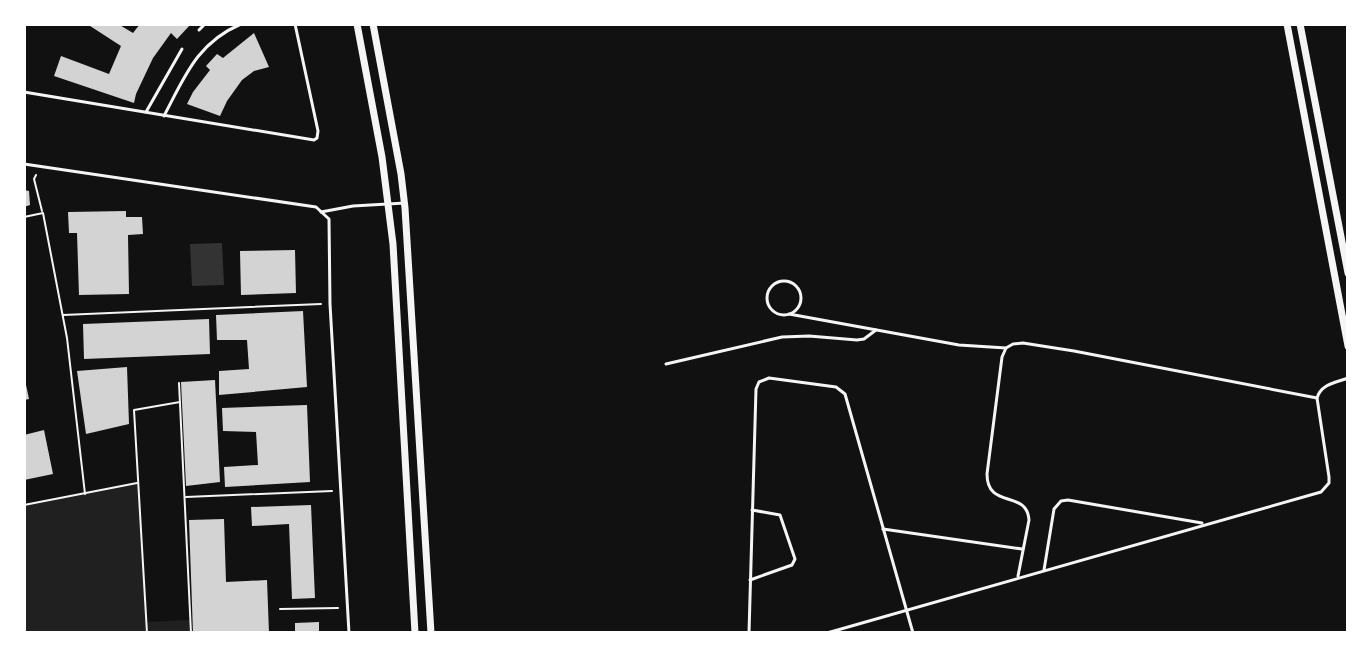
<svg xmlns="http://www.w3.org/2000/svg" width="1372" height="657" viewBox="0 0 1372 657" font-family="Roboto,sans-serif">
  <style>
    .green { fill: #202020 }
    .water { fill: #333 }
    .building { fill: #d3d3d3 }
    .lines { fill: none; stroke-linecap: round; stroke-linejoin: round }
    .path { stroke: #f5f5f5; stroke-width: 2 }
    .service { stroke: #f5f5f5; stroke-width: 3 }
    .minor { stroke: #f5f5f5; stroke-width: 7 }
  </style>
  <rect width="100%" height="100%" fill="#111"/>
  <path class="green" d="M 138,483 L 147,622 L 190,620 L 191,633 L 24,633 L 24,505 Z"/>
  <path class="water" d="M 222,243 L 224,285 L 192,286 L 190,244 Z"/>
  <g class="building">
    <path d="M 87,24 L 118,24 L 133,33 L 140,24 L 191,24 L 177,39 L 171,33 L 153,58 L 136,94 L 134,103 L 54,76 L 61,56 L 109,74 L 121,46 Z"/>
    <path d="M 254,33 L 269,67 L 254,71 L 242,80 L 227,101 L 220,116 L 187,104 L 193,92 L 210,70 L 206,66 L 217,54 L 223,58 Z"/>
    <path d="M 24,190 L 29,191 L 30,205 L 24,207 Z"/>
    <path d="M 126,211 L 126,217 L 142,217 L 143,234 L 128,235 L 129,294 L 79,295 L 77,233 L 69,233 L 68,212 Z"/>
    <path d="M 295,250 L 296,293 L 241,295 L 240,251 Z"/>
    <path d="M 303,311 L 307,387 L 219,395 L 219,371 L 249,369 L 247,340 L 217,340 L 216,315 Z"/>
    <path d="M 209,319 L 210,354 L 84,359 L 83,324 Z"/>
    <path d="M 127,367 L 129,424 L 86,434 L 77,371 Z"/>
    <path d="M 25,380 L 29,399 L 24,400 L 24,381 Z"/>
    <path d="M 215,380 L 220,482 L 186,486 L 181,382 Z"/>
    <path d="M 307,405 L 310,482 L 225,487 L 224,467 L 258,465 L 256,432 L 223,431 L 222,408 Z"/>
    <path d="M 44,430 L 53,474 L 24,480 L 24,435 Z"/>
    <path d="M 311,505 L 315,598 L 292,599 L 289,524 L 252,526 L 251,507 Z"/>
    <path d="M 224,519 L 226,582 L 267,580 L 269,633 L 193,633 L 189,520 Z"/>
    <path d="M 319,622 L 319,633 L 295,633 L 295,623 Z"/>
  </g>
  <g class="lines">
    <g class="path">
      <path d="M 36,175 L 34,179 L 42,211"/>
      <path d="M 24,217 L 43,213 L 67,338 L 85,494"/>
      <path d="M 63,315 L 321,304"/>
      <path d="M 179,383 L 191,633"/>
      <path d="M 186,497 L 332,491"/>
      <path d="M 24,505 L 137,483"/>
      <path d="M 280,609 L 338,608"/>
      <path d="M 147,633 L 134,410 L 180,402"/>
    </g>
    <g class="service">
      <path d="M 199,30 L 205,24"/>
      <path d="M 24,92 L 314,140 L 317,138 L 318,131 L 295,24"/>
      <path d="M 146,112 L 182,49"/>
      <path d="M 164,116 C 185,76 197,43 241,24"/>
      <path d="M 24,164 L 316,207 L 329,219 L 330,304 L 349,633"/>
      <path d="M 321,212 L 353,206 L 405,203"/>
      <circle cx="784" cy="298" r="17"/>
      <path d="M 789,314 L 959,345 L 1006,348"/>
      <path d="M 666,364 L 782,337 L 809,336 L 857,340 L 864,339 L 876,330"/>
      <path d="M 883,529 L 1022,549"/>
      <path d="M 1044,570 L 1054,509 L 1061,501 L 1068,500 L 1202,523"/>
      <path d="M 1018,576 L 1029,520 C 1027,489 987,510 987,474 L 1002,357 L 1006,348 L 1013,344 L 1023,343 L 1074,351 L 1317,398"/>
      <path d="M 750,580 L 792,565 L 795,559 L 780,515 L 752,510"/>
      <path d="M 749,633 L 756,389 L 759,382 L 769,378 L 836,387 L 845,394 L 913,633"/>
      <path d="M 827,633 L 1321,492 L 1329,483 L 1329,477 L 1317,398 C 1321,384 1335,383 1348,378"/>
    </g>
    <g class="minor">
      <path d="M 357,24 L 382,157 L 393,244 L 415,633"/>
      <path d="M 373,24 L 401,174 L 405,208 L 431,633"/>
      <path d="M 1287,24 L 1348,346"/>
      <path d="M 1300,24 L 1348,273"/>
    </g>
  </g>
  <rect width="1372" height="657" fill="none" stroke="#ffffff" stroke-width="52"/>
</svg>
